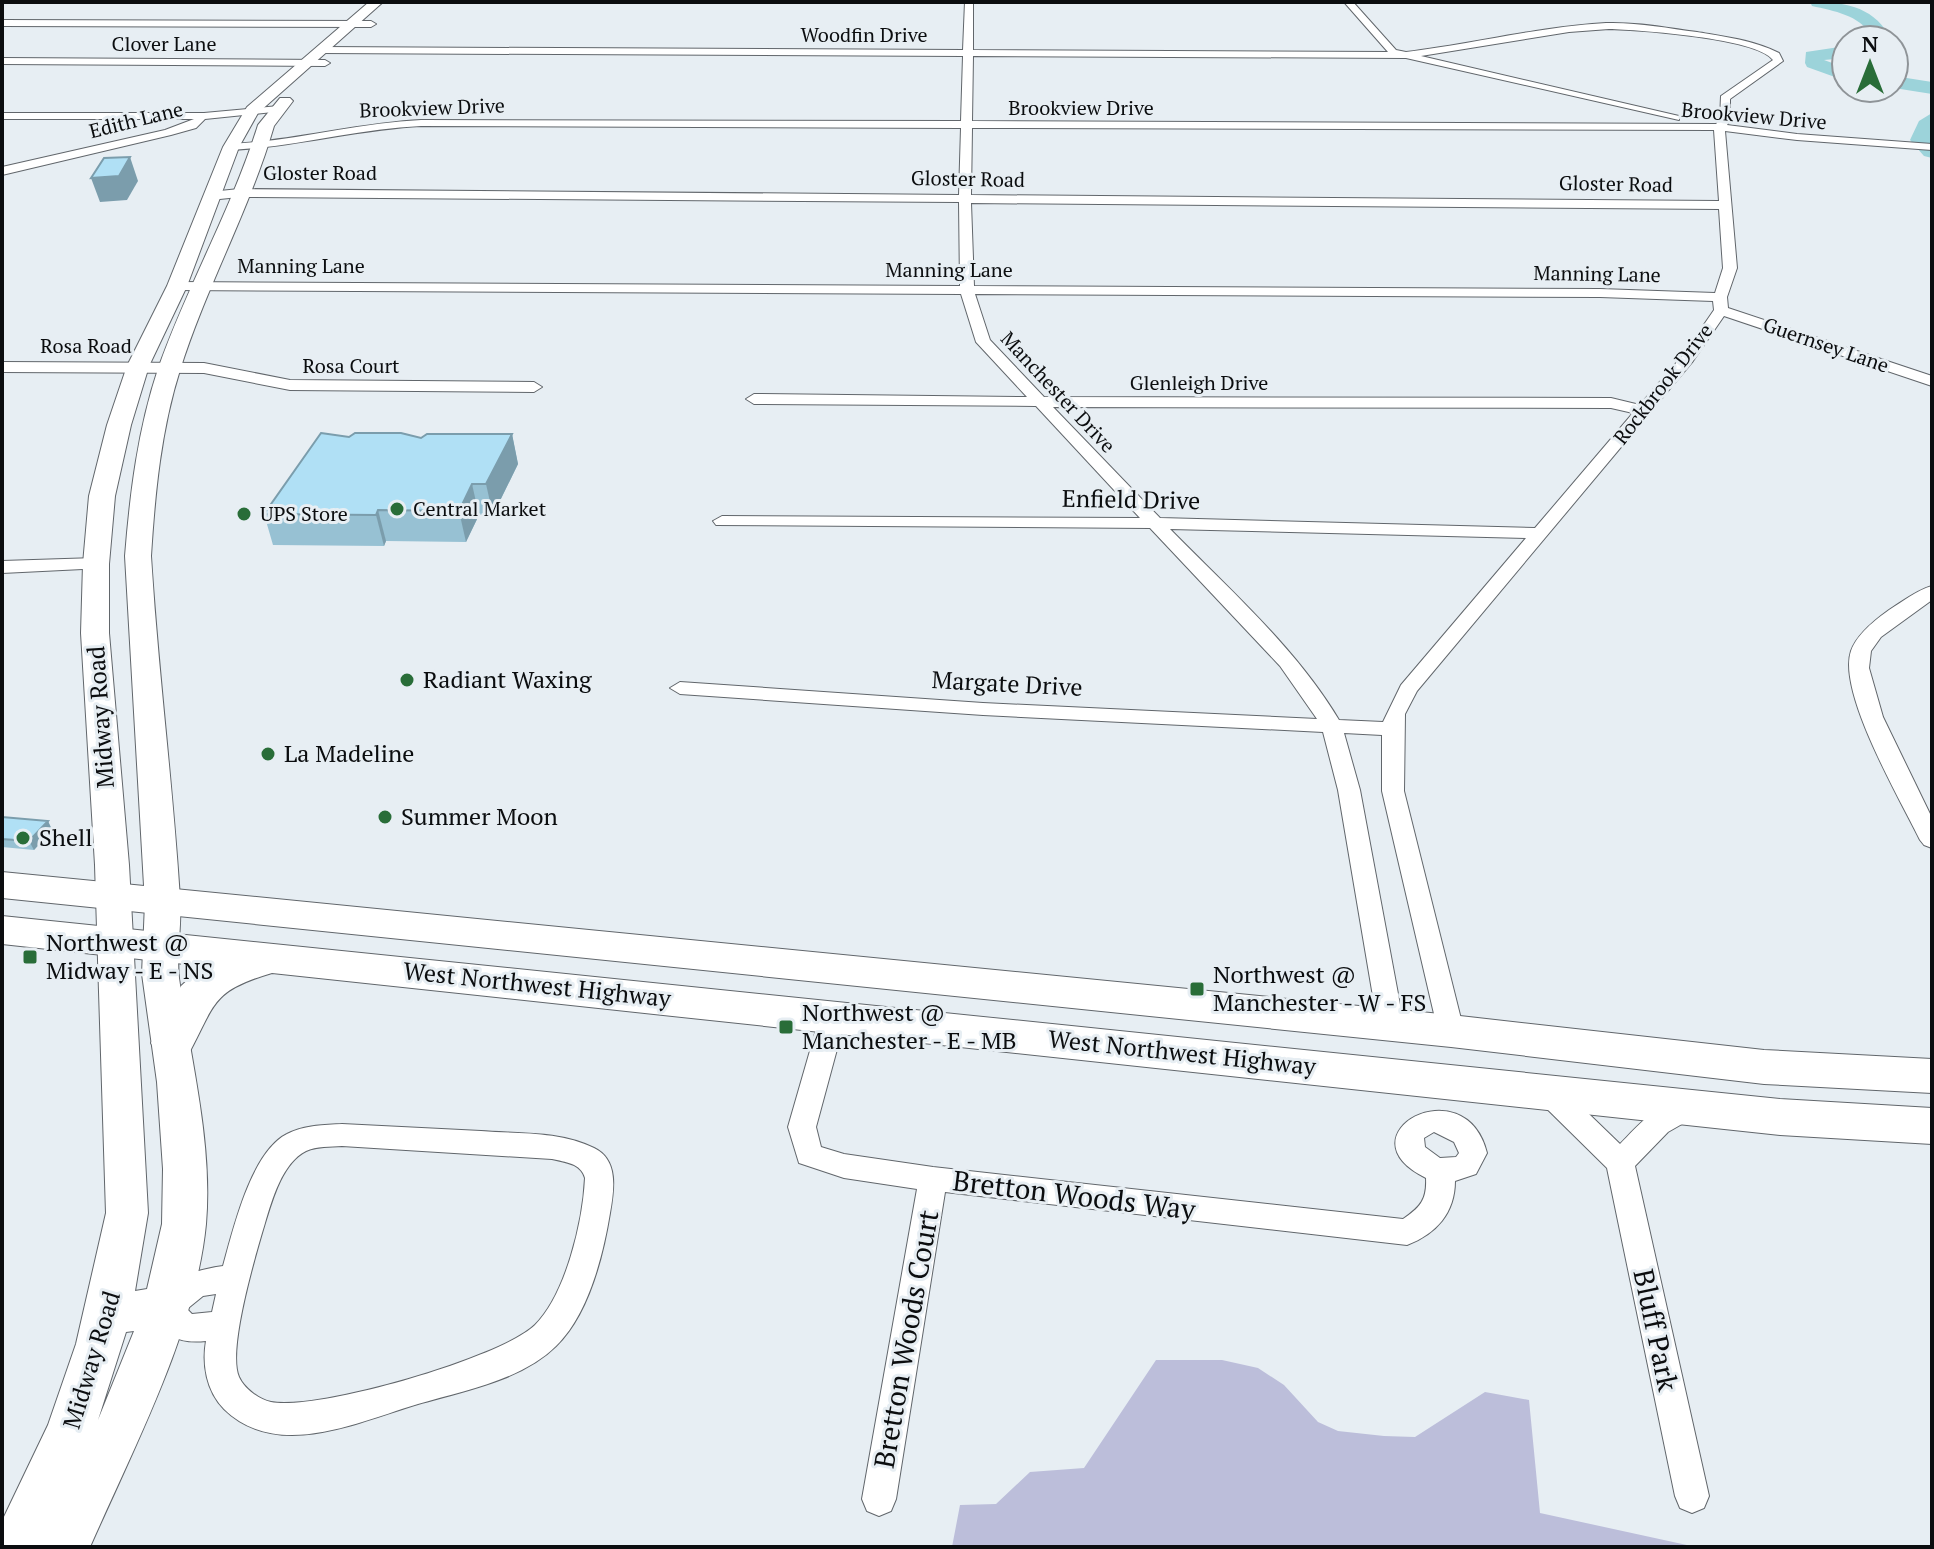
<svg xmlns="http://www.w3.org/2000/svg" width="1934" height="1549" viewBox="0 0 1934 1549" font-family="'PT Serif',serif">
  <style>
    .green { fill: #bcbeda }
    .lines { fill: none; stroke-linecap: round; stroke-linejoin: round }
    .stream { stroke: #9cd3da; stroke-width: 3 }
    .river { fill: #9cd3da; fill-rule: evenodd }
    .minor-casing { stroke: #61666b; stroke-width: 2 }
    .secondary-casing { stroke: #61666b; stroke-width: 2 }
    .primary-casing { stroke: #61666b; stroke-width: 2 }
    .minor { fill: #fff; fill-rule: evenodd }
    .secondary { fill: #fff; fill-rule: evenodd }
    .primary { fill: #fff; fill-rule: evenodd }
    .wall { fill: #97c1d3 }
    .shaded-wall { fill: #7b9dac }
    .building { fill: #b0e0f5; stroke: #7b9dac; stroke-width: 2 }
    .poi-dot { fill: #296d38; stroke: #e7eef3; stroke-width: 3 }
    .labels { text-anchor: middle; stroke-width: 6; stroke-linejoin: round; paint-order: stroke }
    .far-street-label { font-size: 20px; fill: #0b0d0f; stroke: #e7eef3 }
    .far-poi-label { font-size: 20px; fill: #0b0d0f; stroke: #e7eef3; text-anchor: start }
    .street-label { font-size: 24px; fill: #0b0d0f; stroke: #e7eef3 }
    .poi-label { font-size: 24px; fill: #0b0d0f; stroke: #e7eef3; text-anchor: start }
    .near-street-label { font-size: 28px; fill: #0b0d0f; stroke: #e7eef3 }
  </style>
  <rect width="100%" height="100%" fill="#e7eef3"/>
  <path class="green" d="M 1156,1360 L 1222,1360 L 1258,1368 L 1284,1385 L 1318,1422 L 1338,1431 L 1384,1436 L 1415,1437 L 1485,1392 L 1529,1400 L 1540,1513 L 1696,1547 L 952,1547 L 960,1505 L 996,1504 L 1030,1472 L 1084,1468 Z"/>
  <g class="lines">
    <path class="stream" d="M 1827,2 L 1829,5"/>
    <g class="river">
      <path d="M 1810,2 C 1842,2 1871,5 1889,35 L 1887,40 L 1869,40 L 1871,35 C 1859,15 1834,11 1812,6 Z"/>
      <path d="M 1846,46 L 1846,58 L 1824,60 L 1846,68 L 1846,81 L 1807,67 L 1805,63 L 1806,52 Z"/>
      <path d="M 1894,76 L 1932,82 L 1932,94 L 1894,88 Z"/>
      <path d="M 1932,113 L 1932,158 L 1924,156 L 1910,140 L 1919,121 Z"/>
    </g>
    <g class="minor-casing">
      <g id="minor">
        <path d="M 965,2 L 973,2 L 973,50 L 1388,52 L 1344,2 L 1353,2 L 1396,50 L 1406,52 C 1472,44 1538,27 1606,23 C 1636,22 1667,28 1697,32 C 1726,37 1753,40 1779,53 L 1783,61 L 1730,99 L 1730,120 L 1727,125 L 1797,134 L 1932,144 L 1932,150 L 1797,140 L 1725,131 L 1737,268 L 1727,297 L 1728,308 L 1932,376 L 1932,386 L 1724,316 L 1693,361 L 1417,691 L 1405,714 L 1404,791 L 1464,1031 L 1460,1038 L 1451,1041 L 1442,1038 L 1438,1031 L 1382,791 L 1382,735 L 1344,733 L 1360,790 L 1404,1026 L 1400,1033 L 1391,1036 L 1382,1033 L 1378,1026 L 1338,790 L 1323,732 L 983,715 L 680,694 L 670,688 L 680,682 L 983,703 L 1317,719 L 1280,666 L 1150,528 L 716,525 L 713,521 L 722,516 L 1140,518 L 1036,406 L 754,404 L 746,399 L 754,394 L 1027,397 L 976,342 L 961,294 L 177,290 L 170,286 L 177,282 L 960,286 L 959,202 L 239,197 L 210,200 L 204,196 L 210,192 L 239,189 L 959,195 L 961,128 L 421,126 C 357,129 295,147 231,150 L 225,147 L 231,144 C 295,141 357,123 421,120 L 961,121 L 963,56 L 322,53 L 317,50 L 322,47 L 963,50 ZM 1609,29 C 1639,30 1757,38 1773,60 L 1721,96 L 1720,120 L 1716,124 L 972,121 L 973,56 L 1406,58 L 1679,120 L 1679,116 L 1421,56 L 1569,32 ZM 972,128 L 1714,130 L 1719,201 L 971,195 ZM 971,203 L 1719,209 L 1723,268 L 1715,293 L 1600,289 L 974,286 ZM 975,294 L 1600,297 L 1713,301 L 1714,310 L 1683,355 L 1640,405 L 1611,398 L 1044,397 L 990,340 ZM 1053,407 L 1611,408 L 1633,413 L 1535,528 L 1160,518 ZM 1170,529 L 1526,538 L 1401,685 L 1383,722 L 1339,720 C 1296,648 1229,589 1170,529 Z"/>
        <path d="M 2,20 L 371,21 L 376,24 L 371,27 L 2,26 Z"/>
        <path d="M 2,58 L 325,60 L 330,63 L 325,66 L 2,64 Z"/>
        <path d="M 279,106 L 283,107 L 283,111 L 205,119 L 196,128 L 171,135 L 2,175 L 2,167 L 165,130 L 194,119 L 2,119 L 2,113 L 204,113 Z"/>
        <path d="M 2,362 L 204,363 L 290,380 L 534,382 L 542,387 L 534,392 L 290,390 L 204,373 L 2,372 Z"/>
        <path d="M 96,558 L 103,560 L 105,564 L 103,568 L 2,573 L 2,561 Z"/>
        <path d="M 1932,586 L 1932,600 L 1881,637 L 1871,651 L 1869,668 L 1883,717 L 1932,818 L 1932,848 L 1924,845 L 1920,840 C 1901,801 1837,692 1851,651 C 1857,634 1875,620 1889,610 C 1902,602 1917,590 1932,586 Z"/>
        <path d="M 833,1006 L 842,1009 L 846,1016 L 816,1127 L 821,1147 L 844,1154 L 933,1167 L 1403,1219 C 1421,1207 1427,1199 1426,1178 C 1338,1135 1465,1065 1487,1153 L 1476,1174 L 1455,1181 C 1455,1213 1436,1234 1407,1245 L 945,1192 L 896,1499 L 891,1511 L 879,1516 L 867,1511 L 862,1499 L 917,1189 L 844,1178 L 799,1163 L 788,1127 L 820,1016 L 824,1009 ZM 1434,1132 L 1454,1142 L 1459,1153 L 1456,1157 L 1440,1158 L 1425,1147 L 1424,1138 Z"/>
        <path d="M 1549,1082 L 1559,1085 L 1620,1144 C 1638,1126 1667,1091 1696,1100 L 1700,1108 L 1696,1116 L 1668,1132 L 1635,1166 L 1709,1496 L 1704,1508 L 1692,1513 L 1680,1508 L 1675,1496 L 1607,1168 L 1539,1101 L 1535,1093 L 1539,1085 Z"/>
        <path d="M 342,1124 C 388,1126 435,1129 481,1131 C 518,1134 560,1131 594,1148 C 619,1160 614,1190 610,1213 C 603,1256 588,1315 556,1346 C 522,1380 463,1391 418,1404 C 358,1422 277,1461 224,1409 C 206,1391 202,1364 206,1341 C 175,1344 163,1335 150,1307 C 164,1279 195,1270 223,1266 C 233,1230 251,1152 287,1134 C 304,1125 324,1125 342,1124 ZM 342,1146 L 552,1159 C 565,1162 581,1163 585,1178 C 583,1221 566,1294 535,1325 C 501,1358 318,1411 271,1402 C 259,1400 244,1388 239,1377 C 227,1350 256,1253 265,1223 C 272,1200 282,1163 306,1151 C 316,1146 331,1147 342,1146 ZM 216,1294 L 212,1312 L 192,1314 L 187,1309 L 203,1296 Z"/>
      </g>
    </g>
    <g class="secondary-casing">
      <path id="secondary" d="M 369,2 L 383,2 L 258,113 L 239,147 L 187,286 L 149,366 L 131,425 L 115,496 L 109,564 L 109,633 L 129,865 L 148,1213 L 135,1291 L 147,1289 L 162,1224 L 163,1169 L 157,1082 L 142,974 L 145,903 L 125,556 C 130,493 138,429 158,369 C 187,286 232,209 258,125 L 280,98 L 290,98 L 293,101 L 274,126 C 250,209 206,287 180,370 C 161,430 155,493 151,556 C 158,671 173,785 180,899 C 182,925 176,952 179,978 C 190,1058 213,1142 206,1224 C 196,1330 133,1449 90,1547 L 2,1547 L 2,1521 L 48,1425 L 76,1344 L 106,1213 L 95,865 L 81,633 L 83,564 L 89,496 L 107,425 L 127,366 L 167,286 L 223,147 L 247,107 ZM 134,1331 L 98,1420 L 126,1332 Z"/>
    </g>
    <g class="primary-casing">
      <g id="primary">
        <path d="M 2,872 L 1451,1015 L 1764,1050 L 1932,1059 L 1932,1093 L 1764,1084 L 1451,1047 L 2,898 Z"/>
        <path d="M 2,916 L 1780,1099 L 1932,1108 L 1932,1144 L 1780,1135 L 272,973 C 211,991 216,1003 188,1055 L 173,1060 L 158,1055 L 151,1043 L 181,986 L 203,966 L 2,944 Z"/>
      </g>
    </g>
    <use href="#minor" class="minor"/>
    <use href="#secondary" class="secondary"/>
    <use href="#primary" class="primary"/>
  </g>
  <g class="wall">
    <path d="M 512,434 L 518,464 L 493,515 L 479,515 L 466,542 L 386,541 L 384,546 L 273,545 L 264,514 L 349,437 L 421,438 Z"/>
    <path d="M 2,817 L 48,821 L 52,830 L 34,850 L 2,847 Z"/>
  </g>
  <g class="shaded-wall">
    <path d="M 130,157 L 138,181 L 127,200 L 100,202 L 91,178 Z"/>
    <path d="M 512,434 L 518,464 L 493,515 L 486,484 Z"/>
    <path d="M 472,484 L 479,515 L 466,542 L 459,511 Z"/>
    <path d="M 378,510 L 386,541 L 384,546 L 376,515 Z"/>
    <path d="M 48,821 L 52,830 L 34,850 L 29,841 Z"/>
  </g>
  <g class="building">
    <path d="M 130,157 L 119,176 L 91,178 L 104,158 Z"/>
    <path d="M 321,433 L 349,437 L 355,433 L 401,433 L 421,438 L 427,434 L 512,434 L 486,484 L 472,484 L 459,511 L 378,510 L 376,515 L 264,514 Z"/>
    <path d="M 2,817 L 48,821 L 29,841 L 2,839 Z"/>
  </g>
  <g class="poi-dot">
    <circle cx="397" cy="509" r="8"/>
    <circle cx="244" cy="514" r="8"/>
    <circle cx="407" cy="680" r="8"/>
    <circle cx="268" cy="754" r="8"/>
    <circle cx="385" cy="817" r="8"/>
    <circle cx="23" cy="838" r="8"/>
    <rect x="22" y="949" width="16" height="16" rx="4"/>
    <rect x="1189" y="981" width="16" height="16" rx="4"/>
    <rect x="778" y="1019" width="16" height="16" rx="4"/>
  </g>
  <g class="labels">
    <g class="far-street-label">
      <text x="864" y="42">Woodfin Drive</text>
      <text x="164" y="51">Clover Lane</text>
      <text transform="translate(432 108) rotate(-2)" y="7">Brookview Drive</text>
      <text x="1081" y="115">Brookview Drive</text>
      <text transform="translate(1754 116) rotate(5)" y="7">Brookview Drive</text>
      <text transform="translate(136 120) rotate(-14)" y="7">Edith Lane</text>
      <text x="320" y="180">Gloster Road</text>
      <text transform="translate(968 179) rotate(1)" y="7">Gloster Road</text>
      <text transform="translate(1616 184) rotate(1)" y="7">Gloster Road</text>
      <text x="301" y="273">Manning Lane</text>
      <text x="949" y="277">Manning Lane</text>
      <text transform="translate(1597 274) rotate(1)" y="7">Manning Lane</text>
      <text transform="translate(1826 345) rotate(19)" y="7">Guernsey Lane</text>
      <text x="86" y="353">Rosa Road</text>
      <text x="351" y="373">Rosa Court</text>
      <text x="1199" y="390">Glenleigh Drive</text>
      <text transform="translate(1663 384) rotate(-52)" y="7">Rockbrook Drive</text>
      <text transform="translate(1058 392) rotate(47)" y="7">Manchester Drive</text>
    </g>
    <g class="far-poi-label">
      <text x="413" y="516">Central Market</text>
      <text x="260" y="521">UPS Store</text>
    </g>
    <g class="street-label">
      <text transform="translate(1131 500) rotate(1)" y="8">Enfield Drive</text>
      <text transform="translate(1007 684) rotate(3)" y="8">Margate Drive</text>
      <text transform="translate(101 717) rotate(-94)" y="8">Midway Road</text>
      <text transform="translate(537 985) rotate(6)" y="8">West Northwest Highway</text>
      <text transform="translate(1182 1053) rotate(6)" y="8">West Northwest Highway</text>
      <text transform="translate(92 1360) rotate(-73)" y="8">Midway Road</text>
    </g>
    <g class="poi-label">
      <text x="423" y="688">Radiant Waxing</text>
      <text x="284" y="762">La Madeline</text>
      <text x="401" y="825">Summer Moon</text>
      <text x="39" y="846">Shell</text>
      <text x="46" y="951">Northwest @<tspan x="46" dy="28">Midway - E - NS</tspan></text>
      <text x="1213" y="983">Northwest @<tspan x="1213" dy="28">Manchester - W - FS</tspan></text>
      <text x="802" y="1021">Northwest @<tspan x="802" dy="28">Manchester - E - MB</tspan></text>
    </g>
    <g class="near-street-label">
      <text transform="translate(1074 1195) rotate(7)" y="10">Bretton Woods Way</text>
      <text transform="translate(1656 1330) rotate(78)" y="10">Bluff Park</text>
      <text transform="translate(906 1339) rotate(-80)" y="10">Bretton Woods Court</text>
    </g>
  </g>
  <rect width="1934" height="1549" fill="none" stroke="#0b0d0f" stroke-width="8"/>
  <g transform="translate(1870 64)"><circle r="38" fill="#e7eef3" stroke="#8f9498" stroke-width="2"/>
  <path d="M0-6L14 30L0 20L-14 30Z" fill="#296d38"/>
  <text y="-12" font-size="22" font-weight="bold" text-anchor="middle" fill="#0b0d0f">N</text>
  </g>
</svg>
